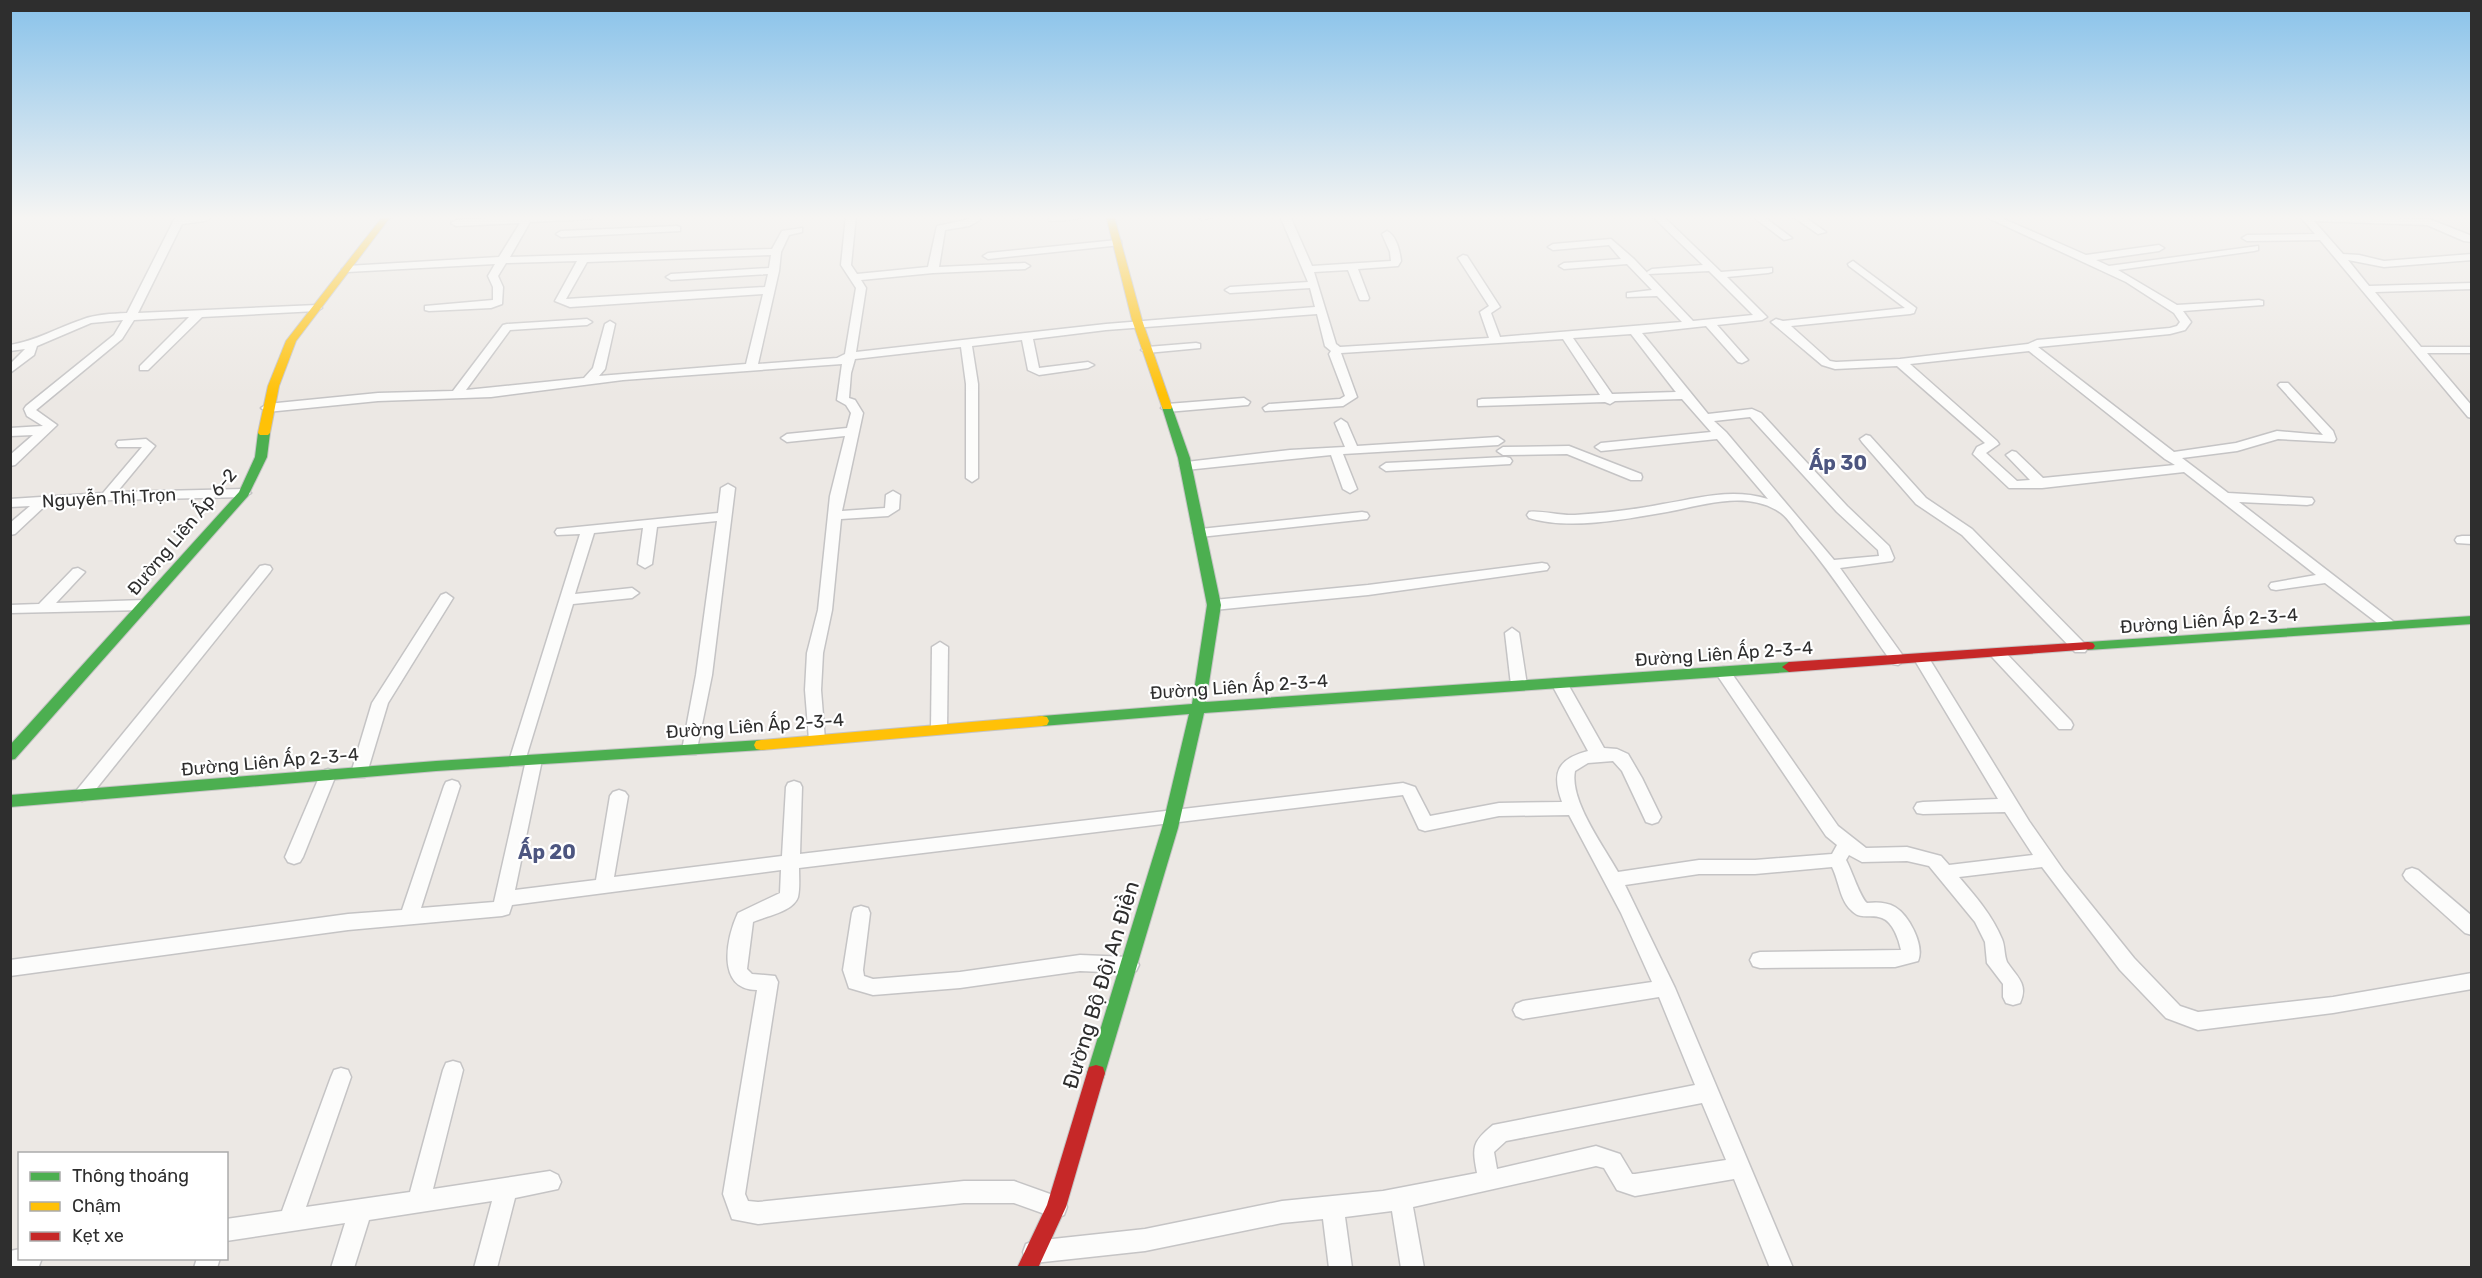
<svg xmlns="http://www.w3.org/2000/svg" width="2482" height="1278" viewBox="0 0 2482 1278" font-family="Rubik,sans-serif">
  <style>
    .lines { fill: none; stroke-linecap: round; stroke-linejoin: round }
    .street-casing { stroke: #c5c4c5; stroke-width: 3 }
    .fast-casing { stroke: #c5c4c5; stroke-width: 2 }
    .slow-casing { stroke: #c5c4c5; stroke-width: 2 }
    .jam-casing { stroke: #c5c4c5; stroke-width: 2 }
    .street { fill: #fcfcfb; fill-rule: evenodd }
    .fast { fill: #4caf50; fill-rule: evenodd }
    .slow { fill: #ffc107; fill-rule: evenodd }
    .jam { fill: #c62828; fill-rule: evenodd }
    .labels { text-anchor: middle; stroke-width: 4.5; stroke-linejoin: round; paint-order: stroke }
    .street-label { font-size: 18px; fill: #2e2e2e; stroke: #fff }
    .neighbourhood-label { font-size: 20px; font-weight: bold; fill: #4d5680; stroke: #fff }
    .near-street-label { font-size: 21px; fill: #2e2e2e; stroke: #fff }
  </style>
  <rect width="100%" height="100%" fill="#ece8e4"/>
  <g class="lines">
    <g class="street-casing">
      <g id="street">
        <path d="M 176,216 L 208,216 L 210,218 L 205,221 L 182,224 L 138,313 L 317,305 L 322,308 L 317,311 L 202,317 L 148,370 L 140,370 L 140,366 L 189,317 L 134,320 L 122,339 L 36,410 L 57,425 L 15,465 L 10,466 L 10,455 L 33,435 L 10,436 L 10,428 L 43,426 L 27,416 L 24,409 L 26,406 L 114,335 L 123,320 L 91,323 L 37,346 L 34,355 L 10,373 L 10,364 L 25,349 L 10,351 L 10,345 C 36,341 57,328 81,320 C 96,314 111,314 127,313 Z"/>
        <path d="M 527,216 L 595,216 L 590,219 L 530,222 L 510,257 L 772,249 L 782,231 L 802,228 L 802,232 L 789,235 L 781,252 L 779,271 L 758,364 L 837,358 L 845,354 L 856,288 L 841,265 L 846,216 L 856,216 L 851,265 L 857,274 L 928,267 L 937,226 L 970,219 L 970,216 L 980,216 L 980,220 L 969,226 L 945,230 L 939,267 L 1025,263 L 1030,266 L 1025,269 L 933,273 L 861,280 L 866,288 L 856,352 L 1106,324 L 1315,307 L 1310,288 L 1230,293 L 1225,290 L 1230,287 L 1308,282 L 1280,216 L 1290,216 L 1312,266 L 1391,261 L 1390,252 L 1382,234 L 1387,231 C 1396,235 1400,251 1401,261 L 1398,266 L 1358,269 L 1369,298 L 1368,300 L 1360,300 L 1359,298 L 1348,270 L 1314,272 L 1336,344 L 1340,347 L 1489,338 L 1480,312 L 1489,306 L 1458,258 L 1463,255 L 1467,256 L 1500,307 L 1491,313 L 1500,337 L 1682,322 L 1657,296 L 1627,297 L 1627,293 L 1652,290 L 1627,264 L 1564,269 L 1559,266 L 1564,263 L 1621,259 L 1609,245 L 1553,250 L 1548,247 L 1553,244 L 1611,239 L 1634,259 L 1693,321 L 1753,315 L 1709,271 L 1648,274 L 1647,272 L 1652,269 L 1703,265 L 1652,216 L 1663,216 L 1721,272 L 1772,268 L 1772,272 L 1768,273 L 1727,277 L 1767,317 L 1762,320 L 1717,325 L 1748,360 L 1742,363 L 1738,362 L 1706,326 L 1642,333 L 1708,414 L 1752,409 L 1761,413 L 1847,506 L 1889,546 L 1894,558 L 1892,561 L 1840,568 L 1906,660 L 1898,665 L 1893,664 C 1863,622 1835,577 1802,538 C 1795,530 1789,519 1781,513 C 1746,488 1698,507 1661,513 C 1620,520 1569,530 1529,518 L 1527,515 L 1529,512 C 1539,510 1561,516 1575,515 C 1604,513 1634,510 1663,504 C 1700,498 1731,488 1768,499 L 1717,439 L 1601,451 L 1595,447 L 1601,443 L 1711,432 L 1682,399 L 1615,401 L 1610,404 L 1605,402 L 1478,406 L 1478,400 L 1482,399 L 1600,395 L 1563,339 L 1341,353 L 1357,397 L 1343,406 L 1265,411 L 1263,408 L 1269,404 L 1340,399 L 1345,396 L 1329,354 L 1331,351 L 1325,346 L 1317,314 L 1106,330 L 1033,339 L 1039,368 L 1088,362 L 1094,365 L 1088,368 L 1039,375 L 1028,370 L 1022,340 L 972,346 L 978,384 L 978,478 L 972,482 L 966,478 L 966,384 L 961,347 L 855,359 L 851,373 L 849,398 L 855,400 L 863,413 L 842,511 L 885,508 L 886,495 L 893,491 L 900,495 L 899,509 L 888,516 L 841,519 L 832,610 L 823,653 L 821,690 L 825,740 L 823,744 L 811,744 L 809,740 L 805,690 L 807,653 L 818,610 L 830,496 L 845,436 L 787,442 L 781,438 L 787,434 L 847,428 L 851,413 L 846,405 L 837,400 L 842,364 L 623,380 L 491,397 L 378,401 L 267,412 L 261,408 L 267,404 L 378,393 L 453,391 L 503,325 L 507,324 L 587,319 L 592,322 L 587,325 L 510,330 L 466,390 L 584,378 L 593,368 L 605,324 L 610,321 L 615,324 L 605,369 L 599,376 L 746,364 L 763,294 L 570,307 L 555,301 L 577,261 L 506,263 L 498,276 L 503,287 L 502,304 L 491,308 L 429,311 L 425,310 L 425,306 L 493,300 L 493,287 L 488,276 L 495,264 L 347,272 L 342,269 L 347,266 L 499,257 L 520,223 L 456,226 L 451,223 L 456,220 ZM 771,255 L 769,268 L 671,274 L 666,277 L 671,280 L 768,274 L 765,287 L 566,299 L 587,262 ZM 1631,334 L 1675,391 L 1676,392 L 1612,394 L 1573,338 ZM 1750,417 L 1837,512 L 1878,550 L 1879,556 L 1834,560 L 1726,432 L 1714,421 Z"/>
        <path d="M 1049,216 L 1082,216 L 1077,219 L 1052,221 L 1049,220 Z"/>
        <path d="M 1198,216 L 1215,216 L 1202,220 Z"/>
        <path d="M 1752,216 L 1763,216 L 1792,238 L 1784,240 Z"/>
        <path d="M 1792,216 L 1803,216 L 1826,232 L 1818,234 Z"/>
        <path d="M 1984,216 L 1997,216 L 2086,255 L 2159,245 L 2164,248 L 2159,251 L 2096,260 L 2109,266 L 2258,246 L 2258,250 L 2254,251 L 2118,270 L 2177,305 L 2259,300 L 2263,301 L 2263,305 L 2183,311 L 2191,322 L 2185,330 L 2170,334 L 2038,347 L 2174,452 L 2236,443 L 2277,431 L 2323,435 L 2278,385 L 2280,383 L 2288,383 L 2333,431 L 2336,439 L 2334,442 L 2278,439 L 2237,451 L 2182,458 L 2228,493 L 2312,498 L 2314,501 L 2312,504 L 2307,505 L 2239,502 L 2394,622 L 2396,625 L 2394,628 L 2384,628 L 2325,583 L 2276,590 L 2271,589 L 2269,586 L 2271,583 L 2316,575 L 2184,472 L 2042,488 L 2009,488 L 1973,454 L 1977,447 L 1985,443 L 1897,366 L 1835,369 L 1822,365 L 1771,322 L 1776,319 L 1783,321 L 1905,308 L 1849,266 L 1848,264 L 1853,261 L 1916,308 L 1914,313 L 1910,314 L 1791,326 L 1830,361 L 1836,362 L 1900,359 L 2028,344 L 2037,340 L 2170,328 L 2177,326 L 2180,322 L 2174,313 L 2126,282 ZM 2029,351 L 2165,459 L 2175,465 L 2043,478 L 2016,452 L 2012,451 L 2006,455 L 2030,480 L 2017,481 L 1986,453 L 1999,444 L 1997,441 L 1910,364 Z"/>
        <path d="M 2300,216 L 2429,219 L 2472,236 L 2472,242 L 2464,241 L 2427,225 L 2314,221 L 2343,254 L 2359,255 L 2384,261 L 2472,254 L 2472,260 L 2384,267 L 2348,260 L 2369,286 L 2472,283 L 2472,289 L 2375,292 L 2421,347 L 2472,347 L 2472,353 L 2427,353 L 2472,406 L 2472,418 L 2468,417 L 2320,240 L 2247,241 L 2242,238 L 2247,235 L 2315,234 Z"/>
        <path d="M 677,226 L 680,227 L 680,231 L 561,237 L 556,234 L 561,231 Z"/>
        <path d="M 1117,240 L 1121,241 L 1121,245 L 988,259 L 983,256 L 988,253 Z"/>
        <path d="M 1196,343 L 1200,344 L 1200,348 L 1147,353 L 1141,350 L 1147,347 Z"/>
        <path d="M 1244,398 L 1250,402 L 1248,405 L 1167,412 L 1161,408 L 1167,404 Z"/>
        <path d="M 1341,419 L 1347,423 L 1357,446 L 1498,437 L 1504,441 L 1498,445 L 1343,454 L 1357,489 L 1350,493 L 1343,489 L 1331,455 L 1186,470 L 1180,466 L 1186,462 L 1290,450 L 1345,447 L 1335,423 Z"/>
        <path d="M 1866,435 L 1870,436 L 1926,498 L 1972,529 L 2085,644 L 2088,648 L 2085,652 L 2075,652 L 1962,535 L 1916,504 L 1862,442 L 1860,439 Z"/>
        <path d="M 146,439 L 155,446 L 117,492 L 244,489 L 251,493 L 244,497 L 112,500 L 47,504 L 15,534 L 10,535 L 10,523 L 30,506 L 10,507 L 10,499 L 103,493 L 142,447 L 118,447 L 116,444 L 118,441 Z"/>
        <path d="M 1569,446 L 1641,474 L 1642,477 L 1641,480 L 1631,480 L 1567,454 L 1503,455 L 1497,451 L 1503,447 Z"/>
        <path d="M 1506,457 L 1510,458 L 1512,461 L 1510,464 L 1386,471 L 1380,467 L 1386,463 Z"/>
        <path d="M 728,484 L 735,488 L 712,675 L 696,754 L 684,754 L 682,750 L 696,675 L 717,521 L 657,527 L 652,564 L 645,568 L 638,564 L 643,528 L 594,533 L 575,594 L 632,588 L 639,593 L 632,598 L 573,604 L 525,761 L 523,765 L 511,765 L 509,761 L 580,534 L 557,535 L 555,532 L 557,529 L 718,513 L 721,488 Z"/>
        <path d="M 1362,512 L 1367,513 L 1369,516 L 1367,519 L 1200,537 L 1193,533 L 1200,529 Z"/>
        <path d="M 2462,536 L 2472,536 L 2472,544 L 2457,543 L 2455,540 L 2457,537 Z"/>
        <path d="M 1542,563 L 1547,564 L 1549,567 L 1547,570 L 1368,595 L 1214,610 L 1207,605 L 1214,600 L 1368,585 Z"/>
        <path d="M 265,565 L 270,566 L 272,569 L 270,572 L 88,799 L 82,801 L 76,799 L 74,795 L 76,791 L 260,566 Z"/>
        <path d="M 78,568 L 85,572 L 56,603 L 144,600 L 151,605 L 144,610 L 10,613 L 10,605 L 39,604 L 73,569 Z"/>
        <path d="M 446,593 L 453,598 L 388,703 L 367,773 L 365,777 L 353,777 L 351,773 L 372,703 L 441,595 Z"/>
        <path d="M 1512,628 L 1519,633 L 1527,685 L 1525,689 L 1513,689 L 1511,685 L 1505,633 Z"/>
        <path d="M 940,642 L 948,647 L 947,729 L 945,733 L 933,733 L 931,729 L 932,647 Z"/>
        <path d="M 1998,649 L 2003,650 L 2071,721 L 2073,725 L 2071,729 L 2059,729 L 1993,658 L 1990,654 Z"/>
        <path d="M 1922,654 L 1927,655 L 2029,821 L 2064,871 L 2134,958 L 2180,1006 L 2198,1012 L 2333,997 L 2472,973 L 2472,989 L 2333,1013 L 2198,1030 L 2166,1018 L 2120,970 L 2042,867 L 1959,877 C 1976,897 1992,915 2002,939 C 2005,946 2004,955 2007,962 C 2016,976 2029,984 2020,1003 L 2013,1005 L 2006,1003 L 2003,997 L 2003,984 L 1987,963 L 1985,942 L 1975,922 L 1929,866 L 1907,861 L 1862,862 L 1849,855 L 1846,860 C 1852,871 1860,897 1867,903 C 1877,902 1886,902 1895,907 C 1909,915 1925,946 1918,961 L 1895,967 L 1760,968 L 1753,966 L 1750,960 L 1753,954 L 1760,952 L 1901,950 C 1899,940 1893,922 1882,918 C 1870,913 1861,921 1851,910 C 1840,900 1839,881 1832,867 L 1755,874 L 1699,874 L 1625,885 L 1675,988 L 1793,1268 L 1770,1268 L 1734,1179 L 1635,1196 L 1617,1190 L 1604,1168 L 1596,1166 L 1413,1207 L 1424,1268 L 1401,1268 L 1392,1211 L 1345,1217 L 1352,1268 L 1329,1268 L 1323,1219 L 1282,1223 L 1145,1251 L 1034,1263 L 1026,1260 L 1023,1252 L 1026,1244 L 1034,1241 L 1145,1229 L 1282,1201 L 1383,1191 L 1477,1173 C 1472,1147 1472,1142 1493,1125 L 1695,1085 L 1659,997 L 1523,1019 L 1516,1016 L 1513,1010 L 1516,1004 L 1523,1001 L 1652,982 L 1621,913 L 1569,815 L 1499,816 L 1425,831 L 1419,829 L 1403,795 L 799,868 C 799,877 800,888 798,897 C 793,912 766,916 753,922 L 747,969 L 752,974 L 775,976 L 778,982 L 745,1194 L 748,1201 L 758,1202 L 964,1181 L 1014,1181 L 1064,1199 L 1067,1207 L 1064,1215 L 1056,1218 L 1014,1203 L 964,1203 L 758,1224 L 732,1219 L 723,1194 L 757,990 C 716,990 726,938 738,913 L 780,893 L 781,870 L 512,905 L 509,914 L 502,916 L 348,930 L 10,976 L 10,960 L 348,914 L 402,910 L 444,786 L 446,782 L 452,780 L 458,782 L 460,786 L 421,908 L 494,902 L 526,760 L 528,756 L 540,756 L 542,760 L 515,890 L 596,880 L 610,796 L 613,792 L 619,790 L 625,792 L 628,796 L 614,877 L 782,856 L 786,787 L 788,783 L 794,781 L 800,783 L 802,787 L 800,854 L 1403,783 L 1415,787 L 1430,816 L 1499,803 L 1562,802 C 1551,772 1558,759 1588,751 L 1551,683 L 1553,679 L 1565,679 L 1604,748 L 1617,749 L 1628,754 L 1642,778 L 1661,817 L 1658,822 L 1652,824 L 1646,822 L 1622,771 L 1613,761 L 1588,763 L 1575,771 C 1569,800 1604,847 1618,872 L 1699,860 L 1755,860 L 1832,854 L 1837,845 L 1826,836 L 1715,672 L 1723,667 L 1728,668 L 1838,826 L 1866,848 L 1907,847 L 1941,856 L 1949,865 L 2033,855 L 2005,812 L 1923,814 L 1917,813 L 1914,808 L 1917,803 L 1923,802 L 1998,799 L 1914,659 ZM 1702,1103 L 1726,1160 L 1635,1174 L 1632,1174 L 1620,1154 L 1596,1146 L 1497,1169 L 1494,1152 L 1506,1141 Z"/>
        <path d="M 328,769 L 334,771 L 336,775 L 303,857 L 300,862 L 294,864 L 288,862 L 285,857 L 320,775 L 322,771 Z"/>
        <path d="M 2412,868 L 2418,870 L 2472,916 L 2472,935 L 2465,933 L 2406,880 L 2403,875 L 2406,870 Z"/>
        <path d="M 861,906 L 868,908 L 870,913 L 863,970 L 864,976 L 873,979 L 960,972 L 1080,955 L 1129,957 L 1136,959 L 1139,965 L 1136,971 L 1129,973 L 1080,971 L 960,988 L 873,995 L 849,988 L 843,970 L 852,913 L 854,908 Z"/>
        <path d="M 453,1061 L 460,1063 L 463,1070 L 433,1189 L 550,1171 L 558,1175 L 561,1182 L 558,1189 L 515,1198 L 497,1268 L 474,1268 L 492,1201 L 369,1220 L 354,1268 L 331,1268 L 345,1223 L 226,1241 L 226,1219 L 282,1211 L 331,1077 L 334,1070 L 341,1068 L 348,1070 L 351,1077 L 306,1207 L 410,1192 L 443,1070 L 446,1063 Z"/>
        <path d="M 20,1249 L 20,1258 L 42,1258 L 39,1266 L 10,1268 L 10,1251 Z"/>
        <path d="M 197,1258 L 220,1258 L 217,1268 L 194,1268 Z"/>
      </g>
    </g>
    <g class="fast-casing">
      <g id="fast">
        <path d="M 1167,404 L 1172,407 L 1190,458 L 1221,605 L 1206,702 L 1789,662 L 1796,667 L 1789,672 L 1204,713 L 1178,828 L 1105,1073 L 1103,1079 L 1096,1081 L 1089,1079 L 1087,1073 L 1162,828 L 1189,714 L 1042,726 L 1037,725 L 1035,721 L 1037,717 L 1042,716 L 1192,704 L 1207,605 L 1178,458 L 1162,407 Z"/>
        <path d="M 264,430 L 270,433 L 267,457 L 248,496 L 15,759 L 10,760 L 10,745 L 239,492 L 255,457 L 258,433 Z"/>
        <path d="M 2472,616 L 2472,624 L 2088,650 L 2081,646 L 2088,642 Z"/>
        <path d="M 761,740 L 766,741 L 768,745 L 766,749 L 761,750 L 436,771 L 10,807 L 10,795 L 436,761 Z"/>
      </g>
    </g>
    <g class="slow-casing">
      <g id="slow">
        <path d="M 383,216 L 391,216 L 296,341 L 279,386 L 270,433 L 268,435 L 260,435 L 258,433 L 268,386 L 286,341 Z"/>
        <path d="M 1106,216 L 1114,216 L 1142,320 L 1172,407 L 1171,409 L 1163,409 L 1162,407 L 1132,320 Z"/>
        <path d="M 1042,716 L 1047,717 L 1049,721 L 1047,725 L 1042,726 L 761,750 L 756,749 L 754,745 L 756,741 L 761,740 Z"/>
      </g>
    </g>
    <g class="jam-casing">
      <g id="jam">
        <path d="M 2088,642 L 2093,643 L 2095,646 L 2093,649 L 1789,672 L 1782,667 L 1789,662 Z"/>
        <path d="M 1096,1065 L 1103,1067 L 1105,1073 L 1066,1207 L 1038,1268 L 1017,1268 L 1047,1205 L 1087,1073 L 1089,1067 Z"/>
      </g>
    </g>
    <use href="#street" class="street"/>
    <use href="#fast" class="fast"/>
    <use href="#slow" class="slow"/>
    <use href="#jam" class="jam"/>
  </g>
  <linearGradient id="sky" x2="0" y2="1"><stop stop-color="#88c2ea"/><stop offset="0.55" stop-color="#f6f5f3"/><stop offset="1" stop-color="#f6f5f3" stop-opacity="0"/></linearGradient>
  <rect width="2482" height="395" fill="url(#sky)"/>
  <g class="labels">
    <g class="street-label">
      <text transform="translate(109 498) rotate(-3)" y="6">Nguyễn Thị Trọn</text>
      <text transform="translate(182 532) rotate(-50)" y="6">Đường Liên Ấp 6-2</text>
      <text transform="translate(2209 621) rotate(-4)" y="6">Đường Liên Ấp 2-3-4</text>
      <text transform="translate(1724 654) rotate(-4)" y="6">Đường Liên Ấp 2-3-4</text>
      <text transform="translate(1239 687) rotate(-4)" y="6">Đường Liên Ấp 2-3-4</text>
      <text transform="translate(755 726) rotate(-4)" y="6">Đường Liên Ấp 2-3-4</text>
      <text transform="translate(270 762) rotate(-5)" y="6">Đường Liên Ấp 2-3-4</text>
    </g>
    <g class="neighbourhood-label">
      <text x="1838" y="470">Ấp 30</text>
      <text x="547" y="859">Ấp 20</text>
    </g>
    <g class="near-street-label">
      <text transform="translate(1101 985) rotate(-73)" y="7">Đường Bộ Đội An Điền</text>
    </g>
  </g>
  <rect width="2482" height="1278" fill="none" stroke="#2e2e2e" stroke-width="24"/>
  <rect x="18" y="1152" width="210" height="108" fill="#ffffff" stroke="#ababab" stroke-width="1.5"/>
  <rect x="30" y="1172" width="30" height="9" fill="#4caf50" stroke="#ababab" stroke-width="1.5"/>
  <text x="72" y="1182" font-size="18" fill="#2e2e2e">Thông thoáng</text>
  <rect x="30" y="1202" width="30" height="9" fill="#ffc107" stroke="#ababab" stroke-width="1.5"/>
  <text x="72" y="1212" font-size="18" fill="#2e2e2e">Chậm</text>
  <rect x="30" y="1232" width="30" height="9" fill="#c62828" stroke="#ababab" stroke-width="1.5"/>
  <text x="72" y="1242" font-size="18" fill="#2e2e2e">Kẹt xe</text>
</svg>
